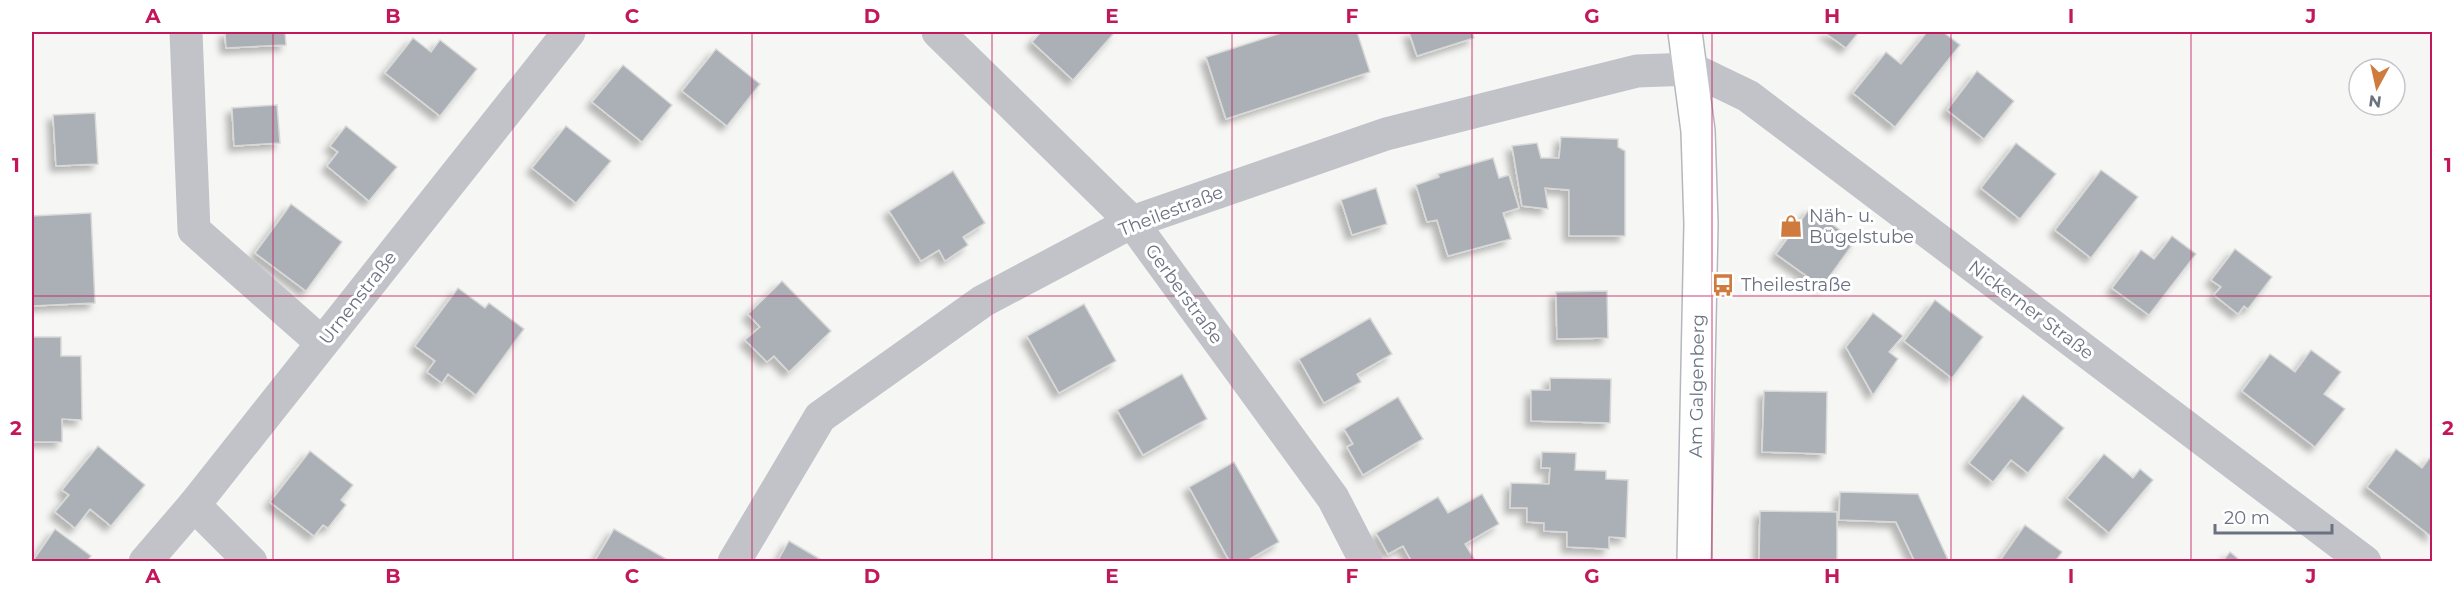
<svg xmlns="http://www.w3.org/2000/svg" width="2464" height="593" viewBox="0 0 2464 593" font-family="Montserrat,sans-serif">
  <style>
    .building { fill: #abafb6; stroke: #d8d9d7; stroke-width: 1.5; filter: url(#shadow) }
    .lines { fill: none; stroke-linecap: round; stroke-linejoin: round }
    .major-casing { stroke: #b5b7bc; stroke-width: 36 }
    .minor { stroke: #c1c3c8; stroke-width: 33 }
    .major { stroke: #fff; stroke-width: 33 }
    .grid { fill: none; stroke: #c2185b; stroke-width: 1.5; stroke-opacity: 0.55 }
    .labels { text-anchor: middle; stroke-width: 6; stroke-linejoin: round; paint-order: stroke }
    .street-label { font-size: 18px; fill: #6a7282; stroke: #fff }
    .poi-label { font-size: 18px; fill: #6a7282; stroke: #fff; text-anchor: start }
    .neatline { fill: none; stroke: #c2185b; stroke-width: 2 }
    .grid-label { font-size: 20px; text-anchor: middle; font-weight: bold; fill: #c2185b }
  </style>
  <defs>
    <filter id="shadow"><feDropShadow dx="-5.5" dy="5.5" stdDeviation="3" flood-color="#0004"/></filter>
  </defs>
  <rect width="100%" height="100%" fill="#f6f7f5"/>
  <g class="building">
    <path d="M 225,32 L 285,32 L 286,45 L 226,48 Z"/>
    <path d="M 1041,32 L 1115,32 L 1073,80 L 1032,42 Z"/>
    <path d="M 1284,32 L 1357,32 L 1370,72 L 1226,119 L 1206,57 Z"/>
    <path d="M 1409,32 L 1472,32 L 1474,38 L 1417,56 Z"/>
    <path d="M 1824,32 L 1859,32 L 1846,48 Z"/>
    <path d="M 1927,32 L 1943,32 L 1960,45 L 1895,127 L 1853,93 L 1886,52 L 1901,64 Z"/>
    <path d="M 413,38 L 431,52 L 440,40 L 477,69 L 440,116 L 385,73 Z"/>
    <path d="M 716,49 L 760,84 L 727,126 L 682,91 Z"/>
    <path d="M 623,65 L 672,105 L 642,142 L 592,102 Z"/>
    <path d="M 1977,71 L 2014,101 L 1984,139 L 1947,110 Z"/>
    <path d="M 277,105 L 280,143 L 234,146 L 232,108 Z"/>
    <path d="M 95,113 L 98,164 L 56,166 L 53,115 Z"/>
    <path d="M 346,126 L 397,167 L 369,201 L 327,166 L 338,152 L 330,146 Z"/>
    <path d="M 566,126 L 611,161 L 576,203 L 532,168 Z"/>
    <path d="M 1561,137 L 1618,139 L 1618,147 L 1625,151 L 1625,236 L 1569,236 L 1569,190 L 1545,188 L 1548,209 L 1522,206 L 1512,146 L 1537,143 L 1541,158 L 1559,158 Z"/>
    <path d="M 2016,143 L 2056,174 L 2020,219 L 1981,188 Z"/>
    <path d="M 1493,158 L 1499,178 L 1509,175 L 1519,208 L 1503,213 L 1511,239 L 1448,256 L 1437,220 L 1427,222 L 1416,185 L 1439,177 L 1438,174 Z"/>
    <path d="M 2101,170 L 2138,197 L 2091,258 L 2055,230 Z"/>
    <path d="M 953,171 L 985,223 L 963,237 L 968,245 L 945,261 L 939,250 L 921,261 L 889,211 Z"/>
    <path d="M 1376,188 L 1387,224 L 1352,235 L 1341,200 Z"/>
    <path d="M 291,204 L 342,242 L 306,291 L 255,253 Z"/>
    <path d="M 1810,208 L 1855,241 L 1822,287 L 1776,254 Z"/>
    <path d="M 91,213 L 95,303 L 32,306 L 32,216 Z"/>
    <path d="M 2172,236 L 2196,254 L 2149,315 L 2112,288 L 2141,250 L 2154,259 Z"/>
    <path d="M 2235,249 L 2272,277 L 2248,309 L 2244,306 L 2238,314 L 2214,295 L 2221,287 L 2211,280 Z"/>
    <path d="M 782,281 L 831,331 L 789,372 L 774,356 L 767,362 L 745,340 L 760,327 L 748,314 Z"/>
    <path d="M 458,288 L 485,308 L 489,303 L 524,329 L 476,395 L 448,374 L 442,383 L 427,372 L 435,361 L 415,346 Z"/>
    <path d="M 1607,291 L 1608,338 L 1557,339 L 1556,292 Z"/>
    <path d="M 1935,300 L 1983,337 L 1952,378 L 1904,341 Z"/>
    <path d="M 1084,304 L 1116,361 L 1059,393 L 1027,336 Z"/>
    <path d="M 1873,313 L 1903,336 L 1889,352 L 1898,359 L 1873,395 L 1846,347 Z"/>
    <path d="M 1370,318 L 1392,354 L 1357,374 L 1361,382 L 1324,403 L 1299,359 Z"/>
    <path d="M 32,337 L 61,337 L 61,356 L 81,356 L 82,420 L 62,419 L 62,442 L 32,442 Z"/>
    <path d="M 2311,350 L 2341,372 L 2324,394 L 2345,409 L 2315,447 L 2242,391 L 2270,354 L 2295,372 Z"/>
    <path d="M 1182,374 L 1207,419 L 1143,455 L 1117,410 Z"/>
    <path d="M 1550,378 L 1611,379 L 1610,423 L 1531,421 L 1531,390 L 1550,390 Z"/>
    <path d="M 1764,391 L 1827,392 L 1826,454 L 1762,452 Z"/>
    <path d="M 2023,395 L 2064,428 L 2028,473 L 2011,460 L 1993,482 L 1969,463 Z"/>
    <path d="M 1398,397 L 1423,439 L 1363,475 L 1347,447 L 1353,444 L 1344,429 Z"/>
    <path d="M 98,446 L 145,485 L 111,526 L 90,509 L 75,528 L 55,512 L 69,495 L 62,490 Z"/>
    <path d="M 2396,449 L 2422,468 L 2432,455 L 2432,537 L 2367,487 Z"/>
    <path d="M 310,451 L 353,485 L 341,500 L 346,505 L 328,528 L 323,525 L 314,536 L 270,502 Z"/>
    <path d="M 1542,452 L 1576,453 L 1575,470 L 1606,471 L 1606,479 L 1628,480 L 1626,538 L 1609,537 L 1609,549 L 1567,547 L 1567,532 L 1544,531 L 1544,523 L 1527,522 L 1527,508 L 1510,508 L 1511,483 L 1549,484 L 1550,468 L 1541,468 Z"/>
    <path d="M 2104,454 L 2133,478 L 2140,469 L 2153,480 L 2109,533 L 2067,498 Z"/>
    <path d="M 1234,462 L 1279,542 L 1245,562 L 1230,562 L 1189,487 Z"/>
    <path d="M 1840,492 L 1918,494 L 1949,562 L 1915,562 L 1896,522 L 1839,520 Z"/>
    <path d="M 1482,494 L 1499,524 L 1465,544 L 1476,562 L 1412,562 L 1403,546 L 1388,554 L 1376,533 L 1438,497 L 1448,513 Z"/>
    <path d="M 1760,511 L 1837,512 L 1837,562 L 1759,562 Z"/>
    <path d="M 2025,525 L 2062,552 L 2055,562 L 1999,562 Z"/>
    <path d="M 55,529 L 91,556 L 87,562 L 32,562 Z"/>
    <path d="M 614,529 L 668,560 L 667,562 L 594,562 Z"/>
    <path d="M 789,541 L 825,562 L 777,562 Z"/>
    <path d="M 2230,552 L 2242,562 L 2222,562 Z"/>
  </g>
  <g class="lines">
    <g class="major-casing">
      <path id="major" d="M 1685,32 L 1698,131 L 1701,224 L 1694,562"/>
    </g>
    <g class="minor">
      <path d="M 186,32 L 194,230 L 322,343"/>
      <path d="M 938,32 L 1132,222 L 1333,498 L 1366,562"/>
      <path d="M 194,505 L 251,562"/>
      <path d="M 145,562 L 194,505 L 569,32"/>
      <path d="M 734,562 L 820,417 L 983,301 L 1132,222 L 1386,134 L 1637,71 L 1692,69 L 1748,96 L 2365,562"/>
    </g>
    <use href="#major" class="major"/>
  </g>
  <path class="grid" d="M 273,32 L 273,562M 513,32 L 513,562M 752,32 L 752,562M 992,32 L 992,562M 1232,32 L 1232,562M 1472,32 L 1472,562M 1712,32 L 1712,562M 1951,32 L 1951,562M 2191,32 L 2191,562M 32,296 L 2432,296"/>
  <defs>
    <g id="shop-bare" transform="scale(1.8)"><path d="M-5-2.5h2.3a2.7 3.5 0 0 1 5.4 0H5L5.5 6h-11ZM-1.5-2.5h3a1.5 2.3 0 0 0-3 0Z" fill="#cf7b3d" stroke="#fff" stroke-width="2.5" paint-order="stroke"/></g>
    <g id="bus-bare" transform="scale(1.8)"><path d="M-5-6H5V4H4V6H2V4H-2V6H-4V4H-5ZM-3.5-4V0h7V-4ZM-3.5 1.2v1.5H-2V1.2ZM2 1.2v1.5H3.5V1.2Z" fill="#cf7b3d" stroke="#fff" stroke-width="2.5" paint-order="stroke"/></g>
  </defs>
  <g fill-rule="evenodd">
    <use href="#shop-bare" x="1791" y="226"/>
    <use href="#bus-bare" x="1723" y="285"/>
  </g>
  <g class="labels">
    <g class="street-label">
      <text transform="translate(1171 211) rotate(-21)" y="6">Theilestraße</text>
      <text transform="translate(1184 294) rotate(54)" y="6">Gerberstraße</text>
      <text transform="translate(358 298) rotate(-52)" y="6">Urnenstraße</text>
      <text transform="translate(2031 310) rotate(37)" y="6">Nickerner Straße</text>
      <text transform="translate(1697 386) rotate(-89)" y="6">Am Galgenberg</text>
    </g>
    <g class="poi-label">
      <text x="1809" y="222">Näh- u.<tspan x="1809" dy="21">Bügelstube</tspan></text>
      <text x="1741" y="291">Theilestraße</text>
    </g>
  </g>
  <rect width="2464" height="593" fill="none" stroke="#ffffff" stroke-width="66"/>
  <g transform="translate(2377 87) rotate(188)"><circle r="28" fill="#ffffff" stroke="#c3c7cd" stroke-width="1.5"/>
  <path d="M0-4.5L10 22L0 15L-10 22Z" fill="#cf7b3d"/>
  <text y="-9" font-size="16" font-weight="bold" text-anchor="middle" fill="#6a7282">N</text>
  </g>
  <path d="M2215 524v9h117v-9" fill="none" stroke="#6a7282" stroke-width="3"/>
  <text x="2224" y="524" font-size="18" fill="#6a7282" stroke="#ffffff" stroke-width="4.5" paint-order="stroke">20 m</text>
  <rect x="33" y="33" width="2398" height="527" class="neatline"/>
  <g class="grid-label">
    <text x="153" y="23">A</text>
    <text x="393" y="23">B</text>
    <text x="632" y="23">C</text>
    <text x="872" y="23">D</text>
    <text x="1112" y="23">E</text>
    <text x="1352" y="23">F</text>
    <text x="1592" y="23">G</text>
    <text x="1832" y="23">H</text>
    <text x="2071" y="23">I</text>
    <text x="2311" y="23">J</text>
    <text x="16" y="172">1</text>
    <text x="2448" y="172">1</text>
    <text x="16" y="435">2</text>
    <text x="2448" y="435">2</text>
    <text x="153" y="583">A</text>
    <text x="393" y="583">B</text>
    <text x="632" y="583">C</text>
    <text x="872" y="583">D</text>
    <text x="1112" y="583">E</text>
    <text x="1352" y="583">F</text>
    <text x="1592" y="583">G</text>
    <text x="1832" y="583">H</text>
    <text x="2071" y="583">I</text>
    <text x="2311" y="583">J</text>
  </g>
</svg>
